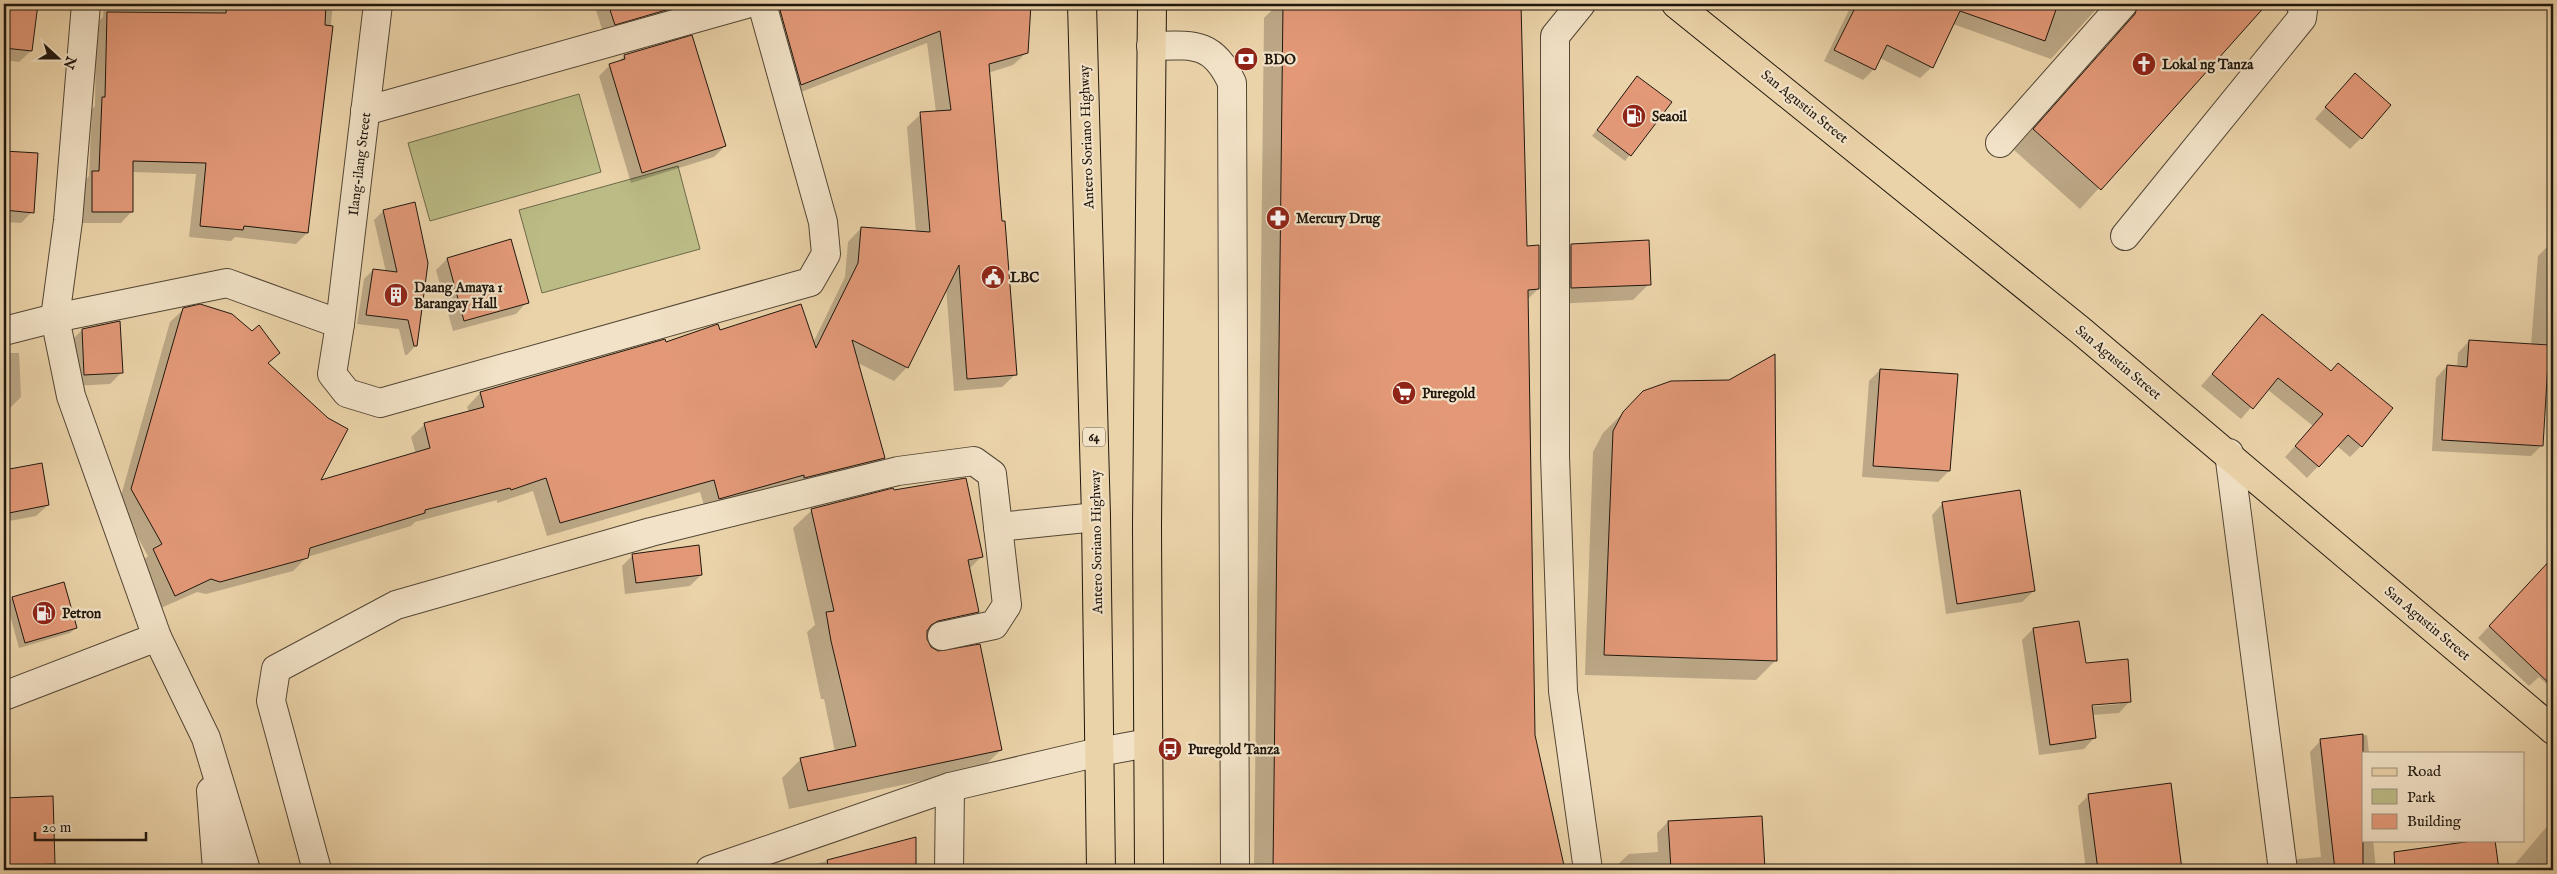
<svg xmlns="http://www.w3.org/2000/svg" width="2557" height="874" viewBox="0 0 2557 874" font-family="'IM FELL English',serif">
  <style>
    .green { fill: #bbbb85; stroke: #6d694a }
    .shadow { fill: #0003; fill-rule: evenodd }
    .building { fill: #e39978; stroke: #1f170e }
    .lines { fill: none; stroke-linecap: round; stroke-linejoin: round }
    .minor-casing { stroke: #524635; stroke-width: 30 }
    .major-casing { stroke: #1f170e; stroke-width: 30 }
    .minor { stroke: #f2e2c7; stroke-width: 28 }
    .major { stroke: #ebd3a9; stroke-width: 28 }
    .labels { text-anchor: middle; stroke-width: 4.5; stroke-linejoin: round; paint-order: stroke }
    .shield { fill: #f2e2c7; stroke: #5e5446; stroke-width: 1 }
    .shield-label { font-size: 12px; font-weight: bold; fill: #1f170e }
    .poi-label { font-size: 14px; font-weight: bold; fill: #1f170e; stroke: #f2e2c7; text-anchor: start }
    .street-label { font-size: 14px; fill: #1f170e; stroke: #f2e2c7 }
  </style>
  <rect width="100%" height="100%" fill="#ebd3a9"/>
  <filter id="stains"><feTurbulence type="fractalNoise" baseFrequency=".004" numOctaves="4"/><feColorMatrix values="0 0 0 0 .2 0 0 0 0 .09 0 0 0 0 .02 0 0 0 .5 -.17"/></filter>
  <radialGradient id="worn" r=".72"><stop offset=".6" stop-color="#630" stop-opacity="0"/><stop offset="1" stop-color="#630" stop-opacity=".3"/></radialGradient>
  <g class="green">
    <path d="M 579,94 L 601,172 L 430,221 L 408,143 Z"/>
    <path d="M 678,166 L 700,249 L 542,293 L 519,210 Z"/>
  </g>
  <g class="shadow">
    <path d="M 4,4 L 36,4 L 31,51 L 19,62 L 4,60 Z"/>
    <path d="M 104,4 L 333,4 L 324,96 L 307,233 L 296,244 L 235,237 L 231,241 L 189,237 L 196,174 L 132,172 L 132,211 L 121,223 L 82,223 L 82,184 L 89,176 L 92,109 L 95,106 L 96,24 L 103,17 Z"/>
    <path d="M 594,4 L 681,4 L 682,5 L 671,16 L 604,35 Z"/>
    <path d="M 802,4 L 1030,4 L 1027,52 L 1013,65 L 988,73 L 1016,374 L 1002,387 L 954,391 L 946,287 L 907,367 L 894,381 L 856,362 L 883,458 L 870,471 L 706,512 L 700,492 L 547,536 L 533,491 L 497,503 L 497,500 L 415,522 L 411,526 L 307,557 L 293,571 L 206,594 L 197,592 L 161,608 L 140,563 L 148,556 L 119,503 L 170,322 L 184,309 L 279,353 L 267,364 L 319,482 L 416,454 L 411,437 L 425,424 L 469,412 L 467,407 L 480,393 L 719,332 L 813,343 L 845,277 L 848,242 L 861,228 L 916,233 L 907,127 L 921,114 L 936,112 L 927,43 L 788,97 L 767,25 L 781,11 Z"/>
    <path d="M 1278,4 L 1520,4 L 1526,247 L 1538,289 L 1527,300 L 1534,735 L 1564,870 L 1254,870 L 1264,18 Z"/>
    <path d="M 1852,4 L 2101,4 L 2051,59 L 1953,24 L 1932,67 L 1920,78 L 1880,58 L 1874,69 L 1863,80 L 1824,61 Z"/>
    <path d="M 2128,4 L 2259,4 L 2263,7 L 2080,209 L 2014,150 L 2115,36 Z"/>
    <path d="M 624,56 L 725,146 L 714,157 L 631,183 L 599,76 L 610,65 L 618,62 Z"/>
    <path d="M 1632,83 L 1670,103 L 1625,161 L 1592,136 Z"/>
    <path d="M 2344,86 L 2361,138 L 2350,149 L 2315,119 Z"/>
    <path d="M 4,152 L 37,155 L 32,212 L 21,223 L 4,222 Z"/>
    <path d="M 383,211 L 416,345 L 407,355 L 405,355 L 399,329 L 357,324 L 364,279 L 373,270 L 386,272 L 374,220 Z"/>
    <path d="M 510,240 L 527,302 L 516,314 L 453,331 L 436,270 L 447,259 Z"/>
    <path d="M 1571,245 L 1649,284 L 1633,300 L 1555,304 L 1555,261 Z"/>
    <path d="M 2549,245 L 2553,245 L 2553,368 L 2547,368 L 2542,445 L 2531,456 L 2432,451 L 2436,378 L 2447,366 L 2457,367 L 2458,353 L 2469,341 L 2531,345 L 2538,256 Z"/>
    <path d="M 2262,316 L 2361,446 L 2350,457 L 2337,446 L 2307,478 L 2285,457 L 2313,426 L 2267,389 L 2241,419 L 2201,386 Z"/>
    <path d="M 82,330 L 121,373 L 110,384 L 73,386 L 71,341 Z"/>
    <path d="M 4,353 L 19,353 L 21,397 L 10,408 L 4,408 Z"/>
    <path d="M 1880,370 L 1949,471 L 1938,482 L 1862,477 L 1869,381 Z"/>
    <path d="M 1644,392 L 1776,660 L 1756,680 L 1585,675 L 1593,452 L 1603,433 Z"/>
    <path d="M 41,464 L 48,505 L 36,516 L 4,522 L 4,471 Z"/>
    <path d="M 1943,503 L 2034,591 L 2022,602 L 1946,614 L 1932,515 Z"/>
    <path d="M 812,510 L 982,556 L 969,569 L 978,612 L 959,630 L 925,639 L 1001,750 L 982,768 L 789,809 L 782,778 L 801,759 L 835,752 L 824,699 L 821,699 L 807,632 L 815,625 L 793,528 Z"/>
    <path d="M 633,555 L 701,575 L 690,586 L 625,594 L 622,566 Z"/>
    <path d="M 2553,559 L 2553,690 L 2539,677 L 2529,686 L 2478,638 Z"/>
    <path d="M 63,584 L 76,628 L 70,633 L 19,648 L 7,604 L 12,598 Z"/>
    <path d="M 2033,629 L 2084,664 L 2130,701 L 2119,713 L 2092,715 L 2095,737 L 2084,749 L 2039,755 L 2022,640 ZM 2120,702 L 2120,704 L 2086,707 L 2085,704 Z"/>
    <path d="M 2367,735 L 2369,753 L 2363,753 L 2363,840 L 2373,840 L 2376,869 L 2428,861 L 2494,840 L 2497,870 L 2287,870 L 2298,859 L 2321,857 L 2310,752 L 2321,740 Z"/>
    <path d="M 2089,795 L 2180,868 L 2199,866 L 2199,870 L 2086,870 L 2078,806 Z"/>
    <path d="M 51,797 L 54,863 L 47,870 L 4,870 L 4,799 Z"/>
    <path d="M 1761,817 L 1764,870 L 1618,870 L 1617,865 L 1629,854 L 1658,852 L 1657,833 L 1668,822 Z"/>
    <path d="M 2553,821 L 2553,870 L 2510,870 L 2543,831 Z"/>
    <path d="M 914,839 L 914,870 L 792,870 Z"/>
  </g>
  <g class="building">
    <path d="M 4,4 L 38,4 L 32,51 L 4,48 Z"/>
    <path d="M 227,4 L 326,4 L 325,25 L 333,26 L 308,233 L 244,226 L 243,230 L 200,226 L 206,163 L 133,161 L 133,212 L 92,212 L 92,171 L 99,171 L 102,97 L 105,97 L 107,12 L 226,13 Z"/>
    <path d="M 608,4 L 683,4 L 683,5 L 615,25 Z"/>
    <path d="M 797,4 L 1031,4 L 1028,53 L 989,64 L 1002,221 L 1005,221 L 1017,375 L 967,379 L 959,265 L 908,368 L 852,340 L 885,458 L 804,478 L 804,475 L 719,499 L 714,480 L 560,523 L 546,478 L 511,490 L 510,488 L 425,510 L 425,513 L 310,548 L 308,558 L 220,582 L 211,579 L 175,596 L 153,549 L 162,544 L 131,489 L 183,308 L 200,304 L 232,314 L 252,331 L 259,325 L 280,353 L 268,363 L 328,418 L 348,429 L 321,480 L 430,448 L 424,423 L 484,407 L 480,392 L 665,339 L 666,342 L 718,324 L 720,330 L 801,304 L 816,348 L 858,263 L 861,227 L 930,232 L 920,112 L 951,110 L 940,31 L 801,85 L 780,10 Z"/>
    <path d="M 1283,4 L 1521,4 L 1527,246 L 1539,245 L 1539,289 L 1528,290 L 1535,735 L 1565,870 L 1273,870 Z"/>
    <path d="M 1857,4 L 2058,4 L 2045,41 L 1960,11 L 1933,68 L 1887,45 L 1875,70 L 1834,50 Z"/>
    <path d="M 2138,4 L 2267,4 L 2101,190 L 2033,129 L 2135,14 Z"/>
    <path d="M 692,35 L 726,146 L 642,173 L 609,64 L 625,59 L 624,55 Z"/>
    <path d="M 2355,73 L 2391,105 L 2362,139 L 2325,107 Z"/>
    <path d="M 1637,76 L 1672,102 L 1631,156 L 1597,130 Z"/>
    <path d="M 4,151 L 38,153 L 34,213 L 4,210 Z"/>
    <path d="M 415,202 L 428,263 L 417,346 L 414,346 L 408,320 L 366,315 L 373,269 L 397,272 L 383,210 Z"/>
    <path d="M 511,239 L 529,303 L 464,321 L 447,258 Z"/>
    <path d="M 1649,240 L 1651,285 L 1571,288 L 1571,244 Z"/>
    <path d="M 2262,314 L 2331,371 L 2338,363 L 2393,408 L 2362,447 L 2348,435 L 2319,467 L 2295,446 L 2323,414 L 2278,378 L 2253,409 L 2212,374 Z"/>
    <path d="M 120,321 L 123,373 L 84,375 L 82,329 Z"/>
    <path d="M 2469,340 L 2549,345 L 2543,446 L 2442,440 L 2447,365 L 2467,367 Z"/>
    <path d="M 1775,354 L 1777,661 L 1604,655 L 1613,431 L 1623,412 L 1643,391 L 1671,381 L 1729,380 Z"/>
    <path d="M 1880,369 L 1958,374 L 1950,471 L 1873,466 Z"/>
    <path d="M 42,463 L 49,505 L 4,514 L 4,470 Z"/>
    <path d="M 966,478 L 983,557 L 968,560 L 979,612 L 938,621 L 931,625 L 927,631 L 927,639 L 931,647 L 938,651 L 980,644 L 1002,750 L 808,791 L 800,758 L 856,746 L 831,641 L 826,612 L 834,611 L 811,509 L 893,488 L 894,490 Z"/>
    <path d="M 2020,490 L 2035,591 L 1957,604 L 1942,502 Z"/>
    <path d="M 699,545 L 702,575 L 636,583 L 632,554 Z"/>
    <path d="M 2553,557 L 2553,687 L 2489,626 Z"/>
    <path d="M 64,582 L 77,628 L 25,643 L 12,597 Z"/>
    <path d="M 2079,621 L 2086,663 L 2128,659 L 2131,702 L 2092,705 L 2096,738 L 2050,745 L 2033,628 Z"/>
    <path d="M 2363,734 L 2363,870 L 2335,870 L 2320,739 Z"/>
    <path d="M 2171,783 L 2182,870 L 2098,870 L 2088,794 Z"/>
    <path d="M 53,796 L 55,864 L 4,866 L 4,798 Z"/>
    <path d="M 1762,816 L 1765,870 L 1671,870 L 1668,821 Z"/>
    <path d="M 916,837 L 916,870 L 829,870 L 827,860 Z"/>
    <path d="M 2479,840 L 2495,840 L 2499,870 L 2395,870 L 2394,852 Z"/>
  </g>
  <g class="lines">
    <g class="minor-casing">
      <g id="minor">
        <path d="M 86,4 L 68,221 L 55,318 L 71,396 L 157,637 L 206,738 L 246,870"/>
        <path d="M 378,4 L 340,324 L 332,374 L 347,393 L 380,403 L 810,282 L 826,254 L 823,222 L 762,4"/>
        <path d="M 1581,4 L 1555,36 L 1555,456 L 1563,691 L 1588,870"/>
        <path d="M 1151,46 C 1193,45 1213,41 1232,83 L 1235,870"/>
        <path d="M 365,111 L 746,4"/>
        <path d="M 2000,143 L 2123,4"/>
        <path d="M 2125,236 L 2302,18 L 2303,10 L 2300,4"/>
        <path d="M 4,331 L 55,318 L 227,283 L 340,324"/>
        <path d="M 2229,453 L 2283,870"/>
        <path d="M 998,527 L 1096,517"/>
        <path d="M 4,696 L 157,637"/>
        <path d="M 211,791 L 217,870"/>
        <path d="M 317,870 L 271,701 L 276,669 L 396,605 L 651,532 L 898,471 L 974,461 L 992,474 L 1007,605 L 994,625 L 942,636"/>
        <path d="M 710,870 L 950,787 L 1099,752 L 1148,743"/>
        <path d="M 949,870 L 950,787"/>
      </g>
    </g>
    <g class="major-casing">
      <g id="major">
        <path d="M 1082,4 L 1096,517 L 1101,870"/>
        <path d="M 1676,4 L 2080,330 L 2553,730"/>
        <path d="M 1149,870 L 1147,526 L 1152,4"/>
      </g>
    </g>
    <use href="#minor" class="minor"/>
    <use href="#major" class="major"/>
  </g>
  <defs>
    <g id="bank-disc" transform="scale(1.25)"><circle r="9.5" fill="#8f2418" stroke="#f2e2c7"/><path d="M-6-4H6V4H-6ZM0-2.3a2.3 2.3 0 1 0 0 4.6a2.3 2.3 0 1 0 0-4.6Z" fill="#fff"/></g>
    <g id="church-disc" transform="scale(1.25)"><circle r="9.5" fill="#8f2418" stroke="#f2e2c7"/><path d="M-1.2-6h2.4v3.5h3.3v2.4h-3.3V6h-2.4V-.1h-3.3v-2.4h3.3Z" fill="#fff"/></g>
    <g id="fuel-disc" transform="scale(1.25)"><circle r="9.5" fill="#8f2418" stroke="#f2e2c7"/><path d="M-5.5-6h7V0h2V4h1.3V-2.5L3-4.5l.8-.8L6-3V5H2.5V1h-1V6h-7ZM-4.2-4.7v3.2H.2V-4.7Z" fill="#fff"/></g>
    <g id="pharmacy-disc" transform="scale(1.25)"><circle r="9.5" fill="#8f2418" stroke="#f2e2c7"/><path d="M-2-6h4v4h4v4h-4v4h-4v-4h-4v-4h4Z" fill="#fff"/></g>
    <g id="civic-disc" transform="scale(1.25)"><circle r="9.5" fill="#8f2418" stroke="#f2e2c7"/><path d="M-.6-6.5H3V-4.5H.6V-3L4-1V1h2V6H-6V1h2V-1L-.6-3ZM-1.2 2.5V6h2.4V2.5Z" fill="#fff"/></g>
    <g id="building-disc" transform="scale(1.25)"><circle r="9.5" fill="#8f2418" stroke="#f2e2c7"/><path d="M-4-6H4V6H1V3H-1V6H-4ZM-2.5-4.3h1.7v1.8h-1.7ZM.8-4.3h1.7v1.8H.8ZM-2.5-1h1.7V.8h-1.7ZM.8-1h1.7V.8H.8Z" fill="#fff"/></g>
    <g id="supermarket-disc" transform="scale(1.25)"><circle r="9.5" fill="#8f2418" stroke="#f2e2c7"/><path d="M-6-5.5h2.5l.6 2H6L4.5 2H-2.5L-4.4-4H-6ZM-1.5 3.2a1.3 1.3 0 1 0 .1 0ZM3 3.2a1.3 1.3 0 1 0 .1 0Z" fill="#fff"/></g>
    <g id="bus-disc" transform="scale(1.25)"><circle r="9.5" fill="#8f2418" stroke="#f2e2c7"/><path d="M-5-6H5V4H4V6H2V4H-2V6H-4V4H-5ZM-3.5-4V0h7V-4ZM-3.5 1.2v1.5H-2V1.2ZM2 1.2v1.5H3.5V1.2Z" fill="#fff"/></g>
  </defs>
  <g fill-rule="evenodd">
    <use href="#bank-disc" x="1246" y="59"/>
    <use href="#church-disc" x="2144" y="64"/>
    <use href="#fuel-disc" x="1634" y="116"/>
    <use href="#pharmacy-disc" x="1278" y="218"/>
    <use href="#civic-disc" x="993" y="277"/>
    <use href="#building-disc" x="396" y="295"/>
    <use href="#supermarket-disc" x="1404" y="393"/>
    <use href="#fuel-disc" x="44" y="613"/>
    <use href="#bus-disc" x="1170" y="749"/>
  </g>
  <g class="labels">
    <rect class="shield" x="1083" y="427.5" width="22" height="19" rx="4"/>
    <g class="shield-label">
      <text x="1094" y="441">64</text>
    </g>
    <g class="poi-label">
      <text x="1264" y="64">BDO</text>
      <text x="2162" y="69">Lokal ng Tanza</text>
      <text x="1652" y="121">Seaoil</text>
      <text x="1296" y="223">Mercury Drug</text>
      <text x="1010" y="282">LBC</text>
      <text x="414" y="292">Daang Amaya 1<tspan x="414" dy="16">Barangay Hall</tspan></text>
      <text x="1422" y="398">Puregold</text>
      <text x="62" y="618">Petron</text>
      <text x="1188" y="754">Puregold Tanza</text>
    </g>
    <g class="street-label">
      <text transform="translate(1805 106) rotate(39)" y="5">San Agustin Street</text>
      <text transform="translate(1086 137) rotate(-92)" y="5">Antero Soriano Highway</text>
      <text transform="translate(359 164) rotate(-83)" y="5">Ilang-ilang Street</text>
      <text transform="translate(2119 362) rotate(40)" y="5">San Agustin Street</text>
      <text transform="translate(1096 542) rotate(-91)" y="5">Antero Soriano Highway</text>
      <text transform="translate(2428 623) rotate(40)" y="5">San Agustin Street</text>
    </g>
  </g>
  <rect width="2557" height="874" fill="none" stroke="#ebd3a9" stroke-width="20"/>
  <rect x="5" y="5" width="2547" height="864" fill="none" stroke="#1f170e" stroke-width="2.5"/>
  <rect x="10" y="10" width="2537" height="854" fill="none" stroke="#1f170e"/>
  <rect x="2362" y="752" width="162" height="90" fill="#f2e2c7" stroke="#9e917d"/>
  <rect x="2372" y="768" width="25" height="8" fill="#ebd3a9" stroke="#9e917d"/>
  <text x="2407" y="776" font-size="15" fill="#1f170e">Road</text>
  <rect x="2372" y="789" width="25" height="15" fill="#bbbb85" stroke="#9e917d"/>
  <text x="2407" y="802" font-size="15" fill="#1f170e">Park</text>
  <rect x="2372" y="814" width="25" height="15" fill="#e39978" stroke="#9e917d"/>
  <text x="2407" y="826" font-size="15" fill="#1f170e">Building</text>
  <g transform="translate(58 58) rotate(111)" stroke="#f2e2c7" stroke-width="4" paint-order="stroke">
  <path d="M0-4L9 19L0 12L-9 19Z" fill="#1f170e"/>
  <text y="-8" font-size="14" font-weight="bold" text-anchor="middle" fill="#1f170e">N</text>
  </g>
  <path d="M35 832v8h111v-8" fill="none" stroke="#1f170e" stroke-width="2.5"/>
  <text x="42" y="832" font-size="15" fill="#1f170e" stroke="#f2e2c7" stroke-width="4" paint-order="stroke">20 m</text>
  <rect width="100%" height="100%" filter="url(#stains)"/>
  <rect width="100%" height="100%" fill="url(#worn)"/>
</svg>
